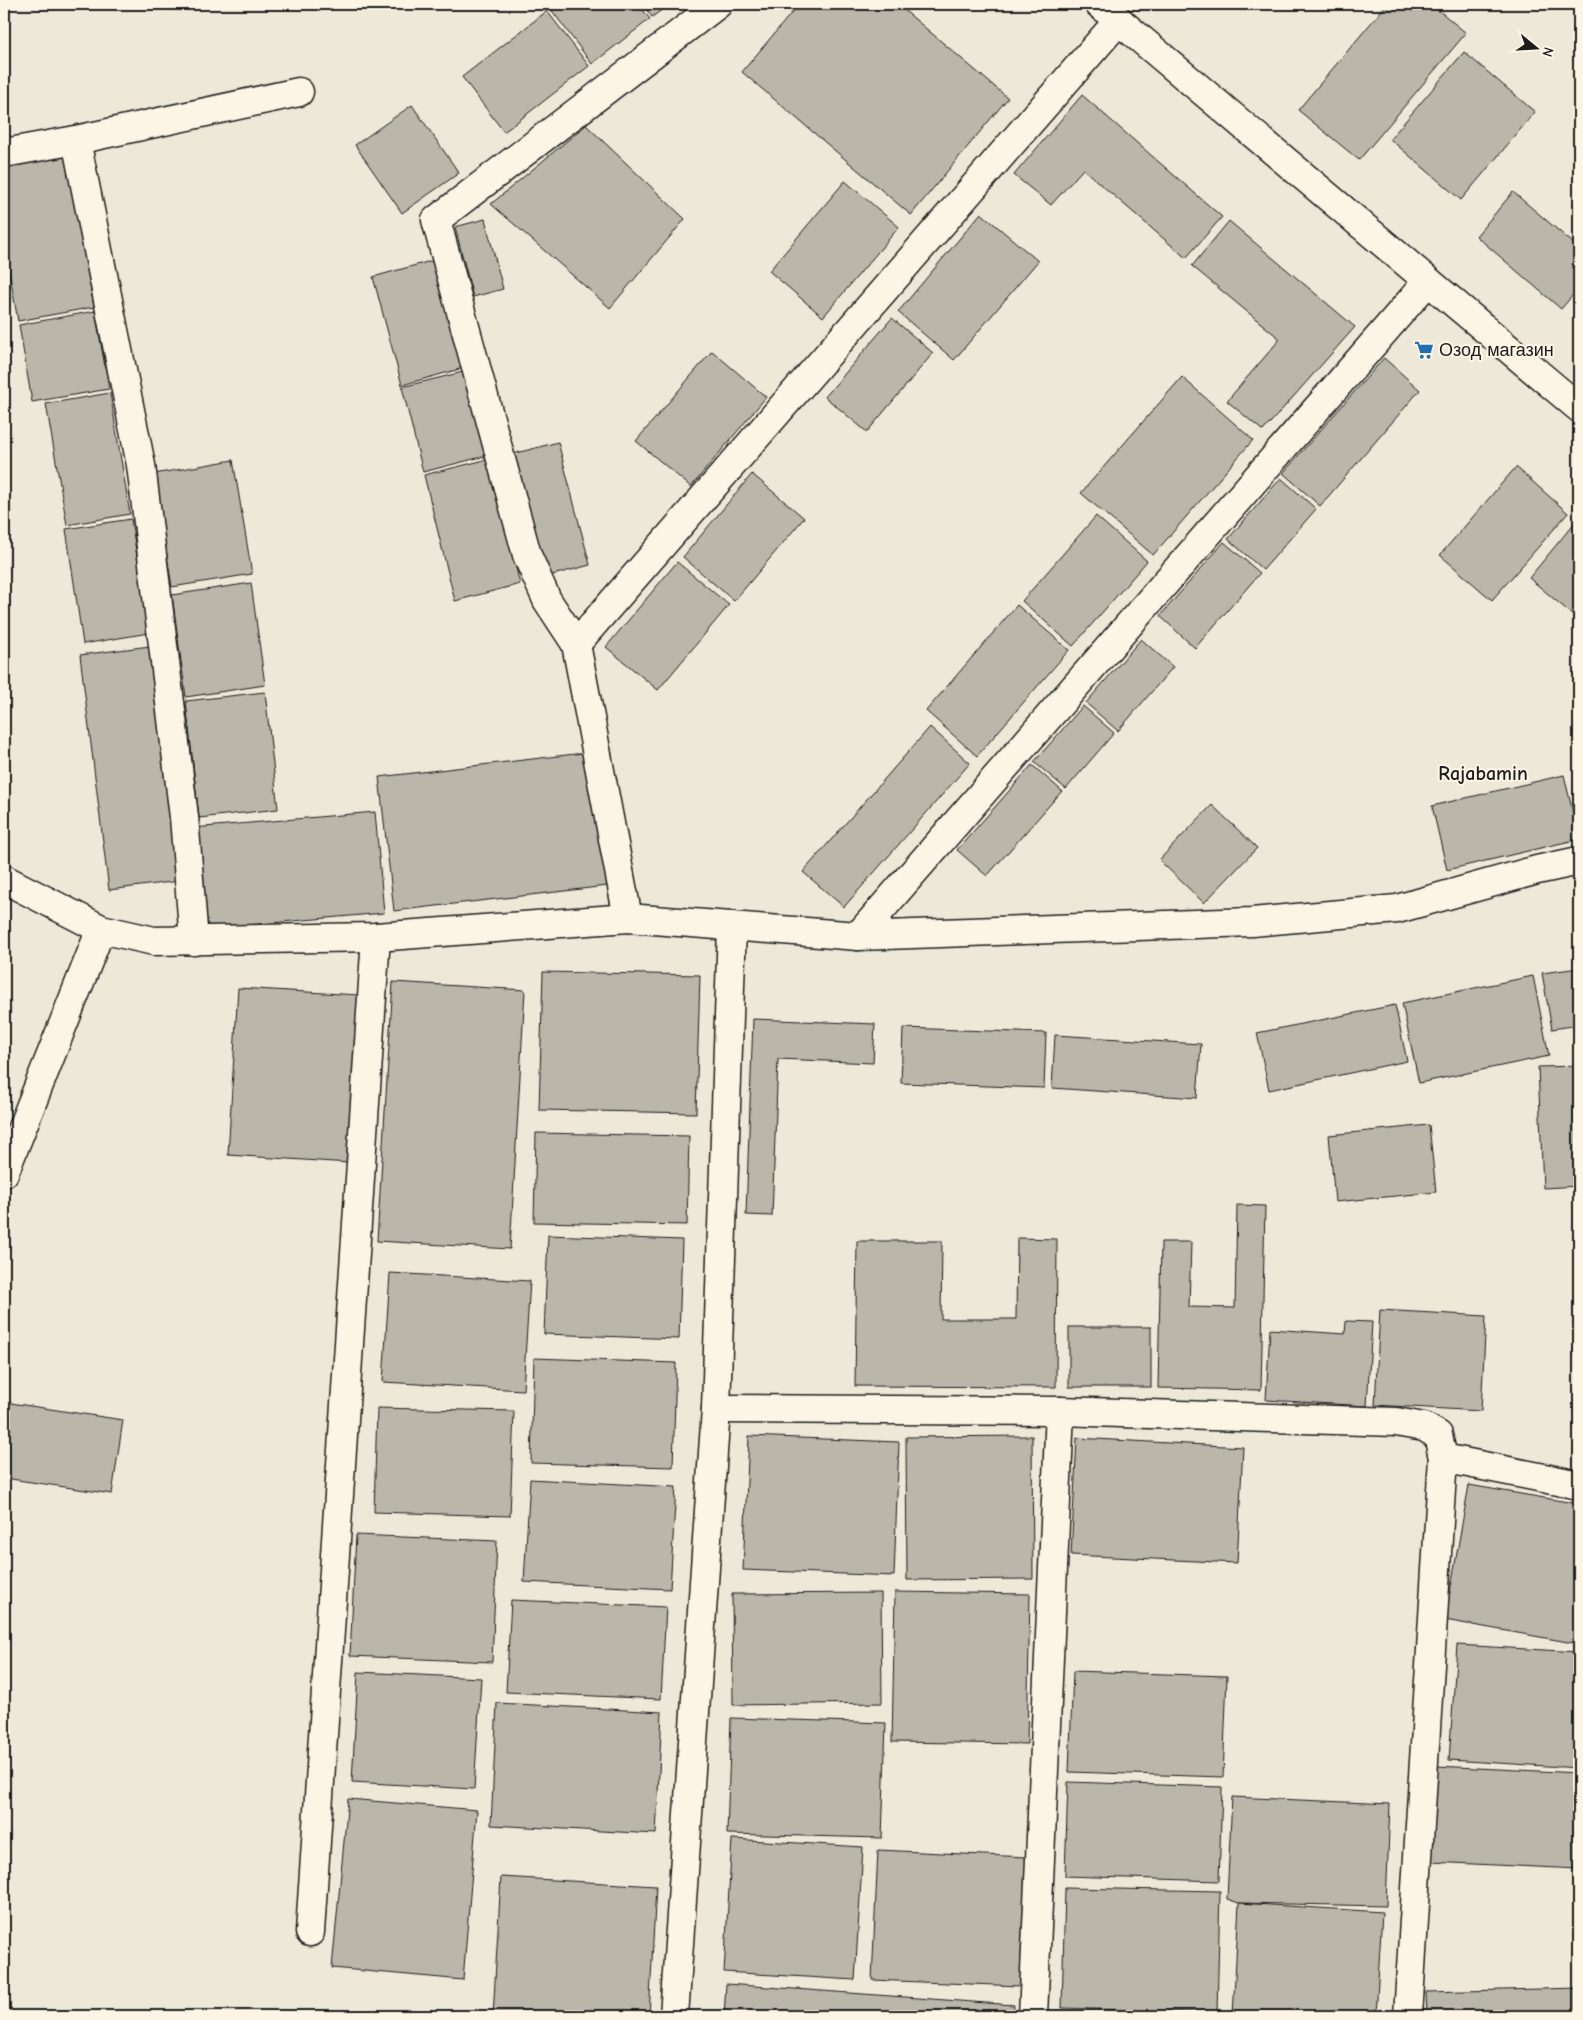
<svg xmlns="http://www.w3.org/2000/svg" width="1583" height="2020" viewBox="0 0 1583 2020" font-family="'Comic Neue',sans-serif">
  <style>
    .building { fill: #bab6aa; stroke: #1c1c1c }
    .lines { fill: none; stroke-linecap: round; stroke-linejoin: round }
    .minor-casing { stroke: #1c1c1c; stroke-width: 31 }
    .major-casing { stroke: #1c1c1c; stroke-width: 31 }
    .minor { stroke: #fcf5e5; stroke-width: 28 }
    .major { stroke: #fcf5e5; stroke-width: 28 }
    .labels { text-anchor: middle; stroke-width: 4; stroke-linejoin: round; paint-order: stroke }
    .poi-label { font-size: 18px; fill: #1c1c1c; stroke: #fcf5e5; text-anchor: start }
    .quarter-label { font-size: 20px; font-weight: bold; fill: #1c1c1c; stroke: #fcf5e5 }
  </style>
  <rect width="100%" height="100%" fill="#eee8d9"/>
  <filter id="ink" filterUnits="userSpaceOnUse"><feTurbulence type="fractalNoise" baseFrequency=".02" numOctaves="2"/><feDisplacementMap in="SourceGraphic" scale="10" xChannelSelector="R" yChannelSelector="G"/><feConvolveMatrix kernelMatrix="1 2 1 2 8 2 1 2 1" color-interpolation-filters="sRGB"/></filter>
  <g filter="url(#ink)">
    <g class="building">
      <path d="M 556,4 L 638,4 L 650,19 L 592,64 L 550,8 Z"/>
      <path d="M 642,4 L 670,4 L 652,17 Z"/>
      <path d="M 799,4 L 897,4 L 1008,98 L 911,215 L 742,72 Z"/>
      <path d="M 1387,4 L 1431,4 L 1466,33 L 1359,160 L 1298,110 Z"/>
      <path d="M 547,11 L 589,66 L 504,132 L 462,77 Z"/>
      <path d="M 1464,52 L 1535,112 L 1461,200 L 1390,139 Z"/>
      <path d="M 1082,95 L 1222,217 L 1186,258 L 1083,169 L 1051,205 L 1014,175 Z"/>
      <path d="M 412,105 L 459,173 L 402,213 L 355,145 Z"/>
      <path d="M 586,125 L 685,219 L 610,308 L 491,204 Z"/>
      <path d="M 66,154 L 94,307 L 18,321 L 4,243 L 4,165 Z"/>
      <path d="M 845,181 L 899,227 L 823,317 L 769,271 Z"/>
      <path d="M 1513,192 L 1579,248 L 1579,288 L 1561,309 L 1476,236 Z"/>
      <path d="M 981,213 L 1038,261 L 954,360 L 898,312 Z"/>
      <path d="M 485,219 L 503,289 L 473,297 L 455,227 Z"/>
      <path d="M 1229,221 L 1355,327 L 1263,431 L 1227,401 L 1280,339 L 1192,266 Z"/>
      <path d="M 438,259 L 467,367 L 402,385 L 373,277 Z"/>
      <path d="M 95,311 L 109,389 L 32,402 L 19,325 Z"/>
      <path d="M 892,318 L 933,353 L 867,432 L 825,397 Z"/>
      <path d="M 712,351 L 766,397 L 691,487 L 636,441 Z"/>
      <path d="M 1384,358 L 1420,390 L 1320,506 L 1283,473 Z"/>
      <path d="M 467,371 L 489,455 L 423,472 L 402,387 Z"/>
      <path d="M 1182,377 L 1253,440 L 1153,555 L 1081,493 Z"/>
      <path d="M 110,393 L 130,514 L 67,525 L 46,404 Z"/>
      <path d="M 558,442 L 590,565 L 545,577 L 513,454 Z"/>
      <path d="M 489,459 L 520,584 L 455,601 L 424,475 Z"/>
      <path d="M 233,460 L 252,574 L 172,587 L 154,474 Z"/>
      <path d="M 1516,467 L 1568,513 L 1492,600 L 1440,555 Z"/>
      <path d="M 752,474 L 804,518 L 734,601 L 683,557 Z"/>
      <path d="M 1281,478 L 1316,509 L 1263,570 L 1228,539 Z"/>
      <path d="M 1096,516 L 1147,561 L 1073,646 L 1022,601 Z"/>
      <path d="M 131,519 L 149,633 L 83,644 L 66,529 Z"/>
      <path d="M 1576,521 L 1579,524 L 1579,620 L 1529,578 Z"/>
      <path d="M 1224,542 L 1260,573 L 1195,648 L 1160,616 Z"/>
      <path d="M 677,562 L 729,605 L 658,690 L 606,647 Z"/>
      <path d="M 251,583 L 265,685 L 186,697 L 172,595 Z"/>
      <path d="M 1017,605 L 1069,650 L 977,756 L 926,711 Z"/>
      <path d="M 1141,639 L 1173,667 L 1118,731 L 1086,703 Z"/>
      <path d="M 150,646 L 179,881 L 109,890 L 80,655 Z"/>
      <path d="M 265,692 L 278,809 L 199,818 L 186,701 Z"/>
      <path d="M 1083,706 L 1114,733 L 1066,789 L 1034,762 Z"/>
      <path d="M 930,727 L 970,763 L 844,907 L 803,872 Z"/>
      <path d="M 592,752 L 607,886 L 394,911 L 379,777 Z"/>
      <path d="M 1032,765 L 1062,791 L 987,876 L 957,850 Z"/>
      <path d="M 1564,775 L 1579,839 L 1447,870 L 1432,806 Z"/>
      <path d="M 1212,805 L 1257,848 L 1204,903 L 1159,860 Z"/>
      <path d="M 375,812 L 384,913 L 202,929 L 193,828 Z"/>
      <path d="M 1579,968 L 1579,1025 L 1552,1029 L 1542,973 Z"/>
      <path d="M 543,972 L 700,975 L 696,1113 L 539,1110 Z"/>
      <path d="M 1533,976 L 1549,1056 L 1419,1083 L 1402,1003 Z"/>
      <path d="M 393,982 L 525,990 L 510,1249 L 377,1241 Z"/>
      <path d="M 238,988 L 359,995 L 349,1163 L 228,1155 Z"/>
      <path d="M 1395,1005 L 1407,1061 L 1269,1090 L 1257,1033 Z"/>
      <path d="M 753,1019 L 875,1024 L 873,1063 L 778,1059 L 772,1216 L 746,1215 Z"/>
      <path d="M 903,1028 L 1046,1033 L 1044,1088 L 901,1083 Z"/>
      <path d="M 1055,1035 L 1201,1044 L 1197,1098 L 1052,1088 Z"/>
      <path d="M 1579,1066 L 1579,1186 L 1543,1188 L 1538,1067 Z"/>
      <path d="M 1429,1125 L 1436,1192 L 1335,1202 L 1329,1135 Z"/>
      <path d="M 536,1133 L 689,1136 L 687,1225 L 534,1222 Z"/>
      <path d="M 1237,1205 L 1265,1206 L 1261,1390 L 1158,1388 L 1161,1242 L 1191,1242 L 1189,1307 L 1235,1308 Z"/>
      <path d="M 548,1235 L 682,1240 L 679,1339 L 544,1334 Z"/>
      <path d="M 1017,1238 L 1057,1239 L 1056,1387 L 855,1386 L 857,1241 L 942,1241 L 941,1319 L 1016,1319 Z"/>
      <path d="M 390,1273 L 530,1281 L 523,1390 L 383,1382 Z"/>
      <path d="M 1380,1310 L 1486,1316 L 1481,1411 L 1375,1405 Z"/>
      <path d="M 1346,1321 L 1372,1322 L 1367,1406 L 1266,1400 L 1270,1329 L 1345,1334 Z"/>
      <rect x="1069" y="1327" width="82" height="60"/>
      <path d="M 534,1358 L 676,1363 L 673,1467 L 531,1463 Z"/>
      <path d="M 4,1402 L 123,1420 L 112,1494 L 4,1478 Z"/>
      <path d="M 377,1408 L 514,1411 L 510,1516 L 374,1512 Z"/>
      <path d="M 749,1436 L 899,1442 L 894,1576 L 743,1570 Z"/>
      <path d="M 1032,1436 L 1033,1579 L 907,1580 L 906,1437 Z"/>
      <path d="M 1077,1438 L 1243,1447 L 1237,1563 L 1071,1555 Z"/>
      <path d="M 530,1479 L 676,1487 L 670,1589 L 524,1582 Z"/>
      <path d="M 1469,1485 L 1579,1504 L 1579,1644 L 1445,1620 Z"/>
      <path d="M 356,1535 L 497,1541 L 492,1662 L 350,1656 Z"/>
      <path d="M 895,1592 L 1030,1594 L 1027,1744 L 892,1742 Z"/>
      <path d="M 881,1593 L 882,1703 L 733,1705 L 732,1594 Z"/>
      <path d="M 511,1600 L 666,1607 L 661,1699 L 506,1692 Z"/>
      <path d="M 1457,1645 L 1579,1652 L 1579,1768 L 1449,1760 Z"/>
      <path d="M 1073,1671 L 1227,1676 L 1223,1777 L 1069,1772 Z"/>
      <path d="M 358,1672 L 481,1678 L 474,1789 L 352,1782 Z"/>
      <path d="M 497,1703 L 662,1712 L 656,1834 L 491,1825 Z"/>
      <path d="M 731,1718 L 886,1723 L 882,1838 L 727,1834 Z"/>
      <path d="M 1436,1766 L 1579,1773 L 1579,1869 L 1431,1862 Z"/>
      <path d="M 1068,1782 L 1222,1787 L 1219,1881 L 1065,1876 Z"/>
      <path d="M 1232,1797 L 1390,1804 L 1386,1906 L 1239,1903 L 1227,1899 Z"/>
      <path d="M 348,1799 L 477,1810 L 463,1980 L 332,1968 Z"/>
      <path d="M 732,1839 L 863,1847 L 855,1980 L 724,1972 Z"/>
      <path d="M 878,1850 L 1026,1857 L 1020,1986 L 872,1980 Z"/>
      <path d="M 501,1877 L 656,1886 L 649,2016 L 493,2016 Z"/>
      <path d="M 1065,1888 L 1220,1891 L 1217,2013 L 1062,2008 Z"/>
      <path d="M 1239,1903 L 1382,1912 L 1376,2016 L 1233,2015 Z"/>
      <path d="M 726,1984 L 1014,2005 L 1013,2016 L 724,2016 Z"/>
      <path d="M 1579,1988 L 1579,2016 L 1427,2016 L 1426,1992 Z"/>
    </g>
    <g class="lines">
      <g class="minor-casing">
        <g id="minor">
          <path d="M 76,140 L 299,92"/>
          <path d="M 4,153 L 76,140 L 141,465 L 184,817 L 194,941"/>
          <path d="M 576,644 L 1119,20"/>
          <path d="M 4,879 L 101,929 L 154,941 L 376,937 L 628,918 L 858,936 L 1252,922 L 1397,909 L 1537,870 L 1579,861"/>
          <path d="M 628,918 L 576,644 L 547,600 L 527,555 L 436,220 L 718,4"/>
          <path d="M 858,936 L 1428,281"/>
          <path d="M 4,1173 L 101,929"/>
          <path d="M 716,1409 L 1060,1411 L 1396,1422 L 1424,1427 L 1438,1435 L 1443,1458 L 1579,1485"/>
          <path d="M 310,1932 L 376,937"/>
          <path d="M 674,2016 L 716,1409 L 732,926"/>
          <path d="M 1033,2016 L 1060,1411"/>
          <path d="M 1408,2016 L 1443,1458"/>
        </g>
      </g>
      <g class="major-casing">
        <path id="major" d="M 1099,4 L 1579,408"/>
      </g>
      <use href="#minor" class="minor"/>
      <use href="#major" class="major"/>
    </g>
  </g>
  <defs>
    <g id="supermarket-bare" transform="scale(1.5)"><path d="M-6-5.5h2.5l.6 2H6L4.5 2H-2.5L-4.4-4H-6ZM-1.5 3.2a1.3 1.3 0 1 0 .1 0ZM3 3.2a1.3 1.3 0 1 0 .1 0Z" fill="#1f6fb2" stroke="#fcf5e5" stroke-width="2.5" paint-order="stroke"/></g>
  </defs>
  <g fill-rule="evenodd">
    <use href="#supermarket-bare" x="1424" y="350"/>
  </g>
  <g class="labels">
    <g class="poi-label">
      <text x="1439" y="356">Озод магазин</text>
    </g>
    <g class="quarter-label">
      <text x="1483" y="780">Rajabamin</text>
    </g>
  </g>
  <rect width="1583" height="2020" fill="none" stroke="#fcf5e5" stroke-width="20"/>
  <rect x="10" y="10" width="1563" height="2000" fill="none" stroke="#1c1c1c" stroke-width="2" filter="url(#ink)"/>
  <g transform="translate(1536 48) rotate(108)" stroke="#fcf5e5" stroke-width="4" paint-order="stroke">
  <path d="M0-4L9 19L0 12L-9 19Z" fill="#1c1c1c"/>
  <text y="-8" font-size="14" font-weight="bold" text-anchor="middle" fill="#1c1c1c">N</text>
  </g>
</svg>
